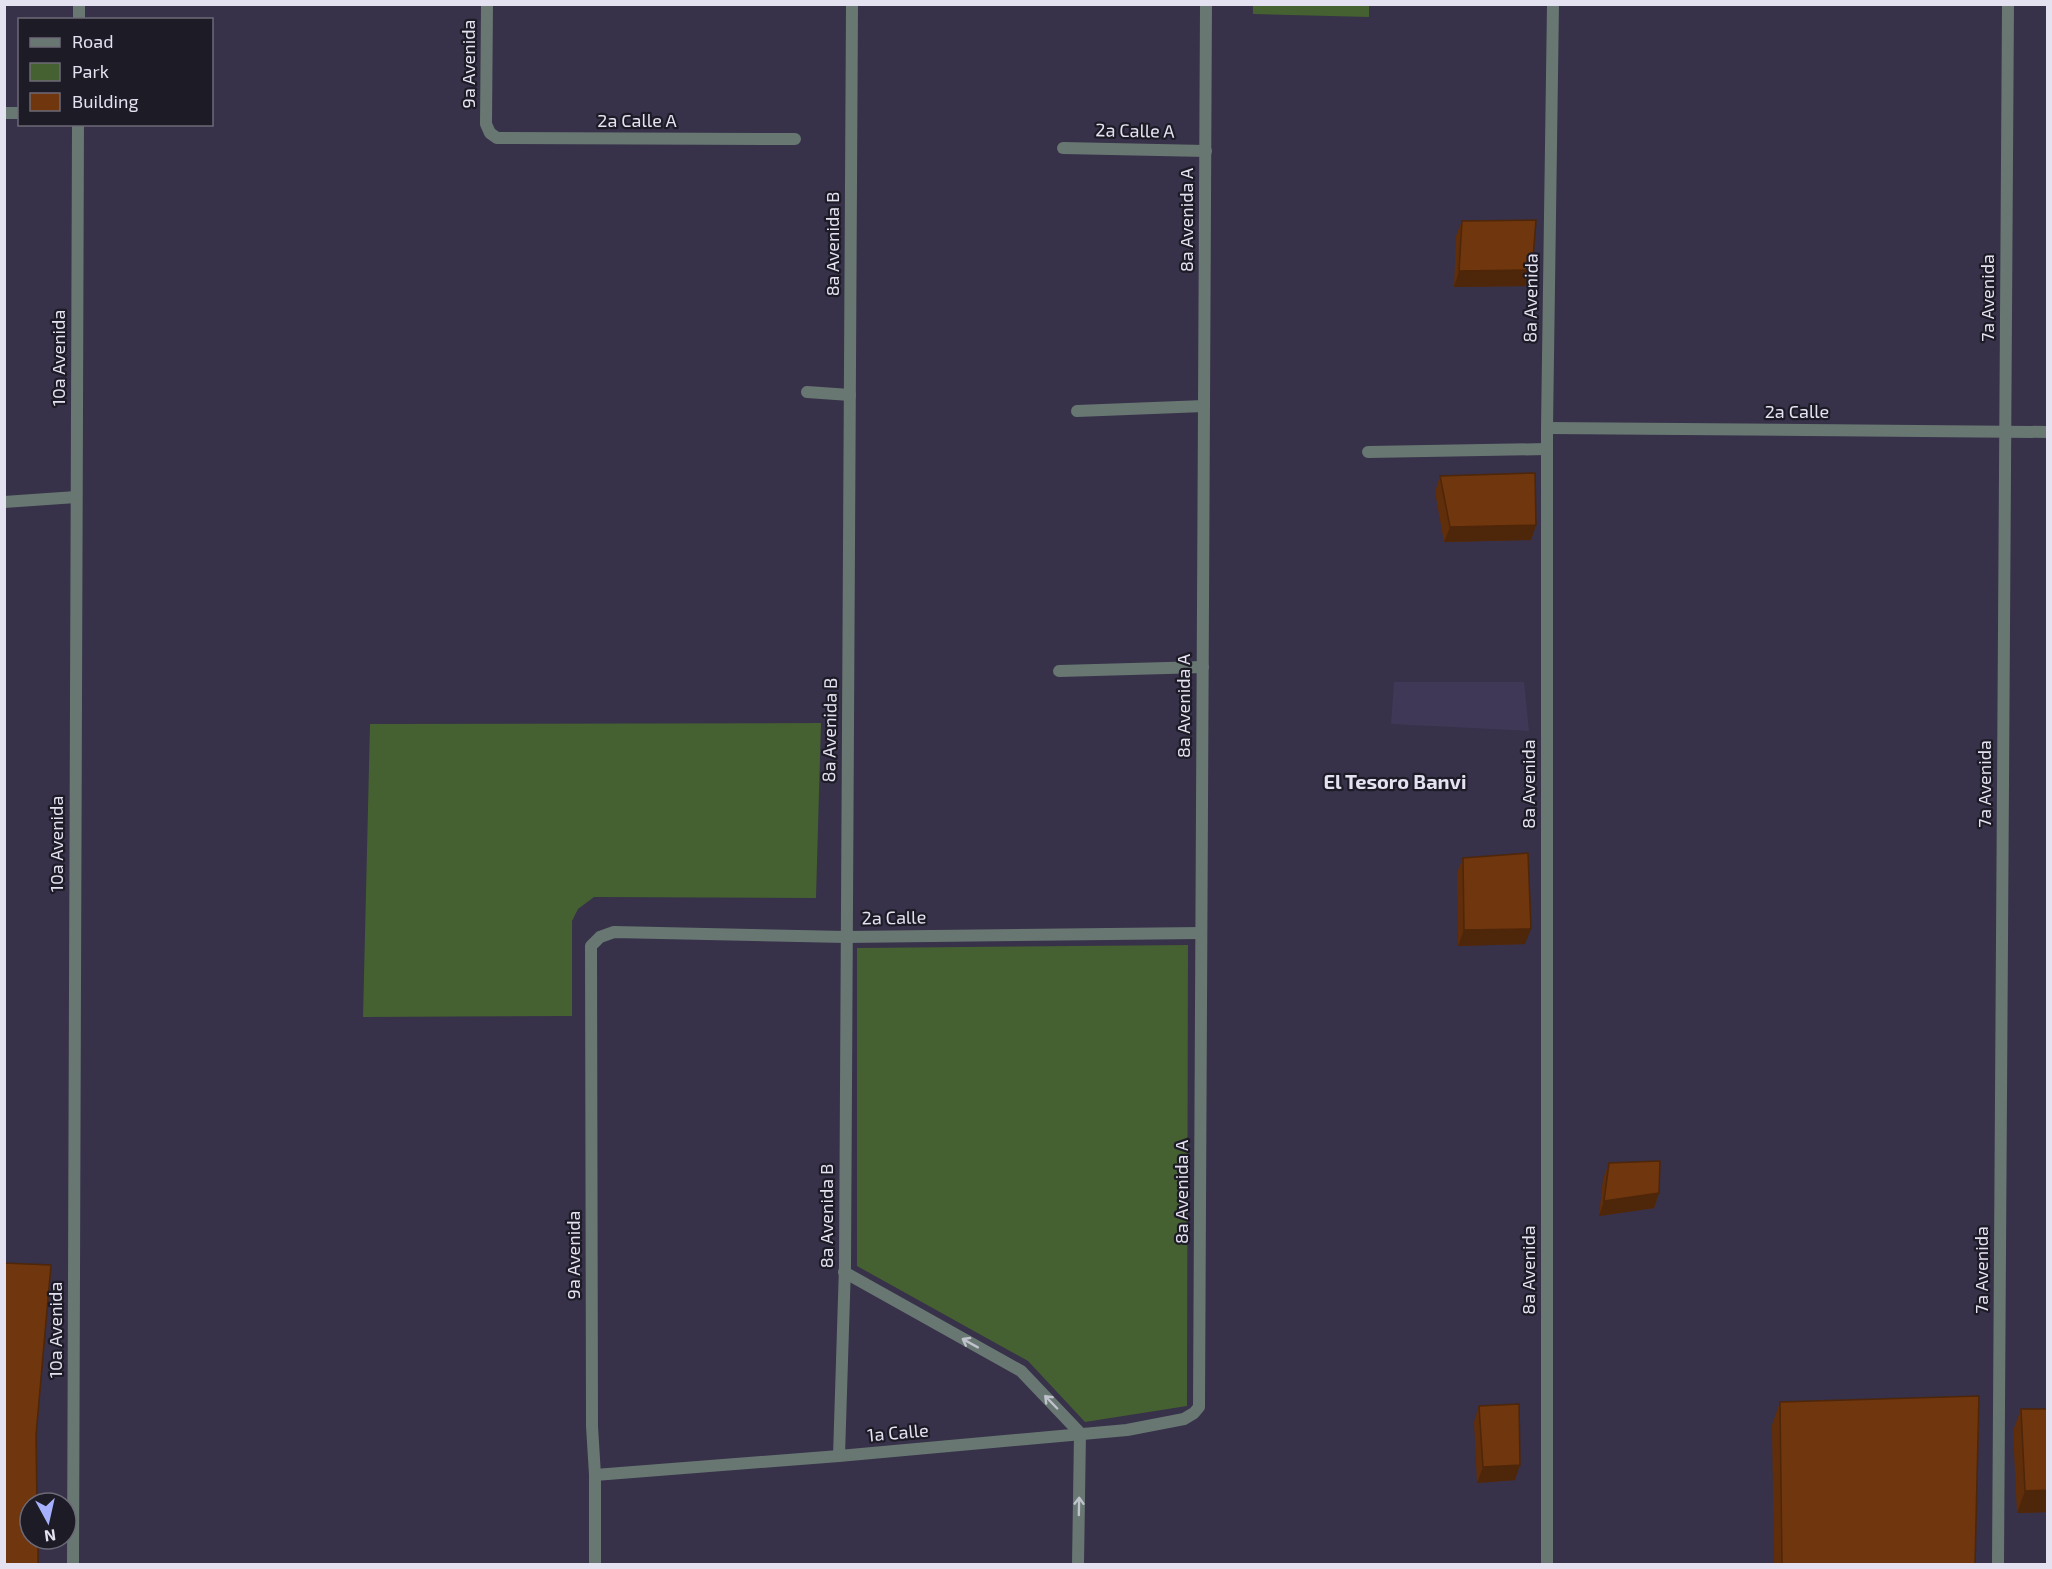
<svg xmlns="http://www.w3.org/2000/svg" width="2052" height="1569" viewBox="0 0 2052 1569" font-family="'Exo 2',sans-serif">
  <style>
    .built { fill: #403857 }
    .green { fill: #456031 }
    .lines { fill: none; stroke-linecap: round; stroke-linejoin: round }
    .lane { stroke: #687772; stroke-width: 12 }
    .street { stroke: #687772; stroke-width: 12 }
    .wall { fill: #602e0b }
    .shaded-wall { fill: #4e2609 }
    .building { fill: #70360d; stroke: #4e2609; stroke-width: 1.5 }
    .oneway { stroke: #bfc1cb }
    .labels { text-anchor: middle; stroke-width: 4.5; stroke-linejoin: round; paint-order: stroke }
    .street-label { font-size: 18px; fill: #e4e1f1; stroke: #1d1b26 }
    .neighbourhood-label { font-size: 20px; font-weight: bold; fill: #e4e1f1; stroke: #1d1b26 }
  </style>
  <rect width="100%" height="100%" fill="#373149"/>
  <path class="built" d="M 1394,682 L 1524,682 L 1529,731 L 1391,724 Z"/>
  <g class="green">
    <path d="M 1253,5 L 1369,5 L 1369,17 L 1253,14 Z"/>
    <path d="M 821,723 L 816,898 L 594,897 L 578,909 L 572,921 L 572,1016 L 363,1017 L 370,724 Z"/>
    <path d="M 1188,945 L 1187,1406 L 1085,1422 L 1028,1361 L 857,1266 L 857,948 Z"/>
  </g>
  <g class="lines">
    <g class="lane">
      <path d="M 4,113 L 20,113"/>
      <path d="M 807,392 L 850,395"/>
      <path d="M 1368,452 L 1547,449"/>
    </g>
    <g class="street">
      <path d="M 487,4 L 486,124 L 490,133 L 497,138 L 795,139"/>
      <path d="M 79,20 L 79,4"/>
      <path d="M 1063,148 L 1206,151"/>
      <path d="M 1077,411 L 1204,406"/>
      <path d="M 1547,428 L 2048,432"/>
      <path d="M 4,502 L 76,497"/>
      <path d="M 1059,671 L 1203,667"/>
      <path d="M 844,1272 L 1021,1371 L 1080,1433 L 1078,1564"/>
      <path d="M 839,1456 L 845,1266 L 852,4"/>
      <path d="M 595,1475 L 839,1456 L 1127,1430 L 1184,1419 L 1194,1413 L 1199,1407 L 1206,4"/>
      <path d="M 73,1564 L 78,124"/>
      <path d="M 595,1564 L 595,1475 L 592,1426 L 591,946 L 600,937 L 614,932 L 846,937 L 1201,933"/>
      <path d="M 1547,1564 L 1547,428 L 1553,4"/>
      <path d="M 1998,1564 L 2008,4"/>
    </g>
  </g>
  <g class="wall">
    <path d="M 1462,221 L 1527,286 L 1454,287 L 1456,236 Z"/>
    <path d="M 1440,476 L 1536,525 L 1531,540 L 1444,542 L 1435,492 Z"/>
    <path d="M 1463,858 L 1525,944 L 1458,946 L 1457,873 Z"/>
    <path d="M 1609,1163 L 1659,1193 L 1654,1208 L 1599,1216 L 1603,1179 Z"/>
    <path d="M 1780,1402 L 1975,1564 L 1774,1564 L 1772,1425 Z"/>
    <path d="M 1479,1406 L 1515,1480 L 1477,1483 L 1474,1422 Z"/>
    <path d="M 2021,1409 L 2048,1409 L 2048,1512 L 2017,1513 L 2013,1431 Z"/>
  </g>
  <g class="shaded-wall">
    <path d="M 1532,270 L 1527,286 L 1454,287 L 1459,271 Z"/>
    <path d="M 1536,525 L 1531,540 L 1444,542 L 1450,527 Z"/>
    <path d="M 1531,929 L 1525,944 L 1458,946 L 1464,930 Z"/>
    <path d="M 1659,1193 L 1654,1208 L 1599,1216 L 1604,1201 Z"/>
    <path d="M 1520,1465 L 1515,1480 L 1477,1483 L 1483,1467 Z"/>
    <path d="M 2048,1490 L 2048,1512 L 2017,1513 L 2025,1491 Z"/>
  </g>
  <g class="building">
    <path d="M 1536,220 L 1532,270 L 1459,271 L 1462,221 Z"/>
    <path d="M 1535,473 L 1536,525 L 1450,527 L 1440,476 Z"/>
    <path d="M 1528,853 L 1531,929 L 1464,930 L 1463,858 Z"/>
    <path d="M 1660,1161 L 1659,1193 L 1604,1201 L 1609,1163 Z"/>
    <path d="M 4,1263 L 51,1265 L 36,1435 L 37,1503 L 30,1503 L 30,1539 L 38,1539 L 38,1564 L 4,1564 Z"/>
    <path d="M 1979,1396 L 1975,1564 L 1782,1564 L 1780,1402 Z"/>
    <path d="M 1519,1404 L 1520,1465 L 1483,1467 L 1479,1406 Z"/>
    <path d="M 2021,1409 L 2048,1409 L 2048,1490 L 2025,1491 Z"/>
  </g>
  <defs><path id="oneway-shaft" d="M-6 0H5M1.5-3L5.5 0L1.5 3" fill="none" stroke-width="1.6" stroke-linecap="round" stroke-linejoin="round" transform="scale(1.5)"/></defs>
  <g class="oneway">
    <use href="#oneway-shaft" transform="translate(970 1343) rotate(-151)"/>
    <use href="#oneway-shaft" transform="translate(1051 1402) rotate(-134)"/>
    <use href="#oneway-shaft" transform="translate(1079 1506) rotate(-89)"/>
  </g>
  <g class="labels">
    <g class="street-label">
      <text transform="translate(469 64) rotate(-90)" y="6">9a Avenida</text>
      <text x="637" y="127">2a Calle A</text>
      <text transform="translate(1135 131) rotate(1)" y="6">2a Calle A</text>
      <text transform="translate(1187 220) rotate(-90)" y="6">8a Avenida A</text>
      <text transform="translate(833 244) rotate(-90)" y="6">8a Avenida B</text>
      <text transform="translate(1531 298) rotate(-89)" y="6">8a Avenida</text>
      <text transform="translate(1988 298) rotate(-90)" y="6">7a Avenida</text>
      <text transform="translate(59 358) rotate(-90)" y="6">10a Avenida</text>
      <text x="1797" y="418">2a Calle</text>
      <text transform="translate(1184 706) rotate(-90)" y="6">8a Avenida A</text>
      <text transform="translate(830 730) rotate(-89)" y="6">8a Avenida B</text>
      <text transform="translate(1529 784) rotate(-90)" y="6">8a Avenida</text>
      <text transform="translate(1985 784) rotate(-90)" y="6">7a Avenida</text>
      <text transform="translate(57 844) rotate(-90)" y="6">10a Avenida</text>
      <text transform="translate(894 918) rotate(-1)" y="6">2a Calle</text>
      <text transform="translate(1182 1192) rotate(-90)" y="6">8a Avenida A</text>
      <text transform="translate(827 1216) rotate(-90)" y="6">8a Avenida B</text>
      <text transform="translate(574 1255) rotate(-90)" y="6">9a Avenida</text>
      <text transform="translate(1529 1270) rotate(-90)" y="6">8a Avenida</text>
      <text transform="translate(1982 1270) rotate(-90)" y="6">7a Avenida</text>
      <text transform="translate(56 1330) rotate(-90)" y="6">10a Avenida</text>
      <text transform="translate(898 1433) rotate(-5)" y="6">1a Calle</text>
    </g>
    <g class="neighbourhood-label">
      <text x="1395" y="789">El Tesoro Banvi</text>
    </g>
  </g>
  <rect width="2052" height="1569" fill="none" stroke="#e4e1f1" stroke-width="12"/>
  <rect x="18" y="18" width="195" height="108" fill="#1d1b26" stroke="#6d6a77" stroke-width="1.5"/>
  <rect x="30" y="38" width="30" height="9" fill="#687772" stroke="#6d6a77" stroke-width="1.5"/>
  <text x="72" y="48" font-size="18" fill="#e4e1f1">Road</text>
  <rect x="30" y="63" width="30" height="18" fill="#456031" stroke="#6d6a77" stroke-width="1.5"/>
  <text x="72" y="78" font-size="18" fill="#e4e1f1">Park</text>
  <rect x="30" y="93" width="30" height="18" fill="#70360d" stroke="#6d6a77" stroke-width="1.5"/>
  <text x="72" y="108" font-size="18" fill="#e4e1f1">Building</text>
  <g transform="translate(48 1521) rotate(172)"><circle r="28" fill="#1d1b26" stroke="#6d6a77" stroke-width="1.5"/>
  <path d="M0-4.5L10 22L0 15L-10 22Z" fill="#a7b0fc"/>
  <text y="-9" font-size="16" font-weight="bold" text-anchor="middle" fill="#e4e1f1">N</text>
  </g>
</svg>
